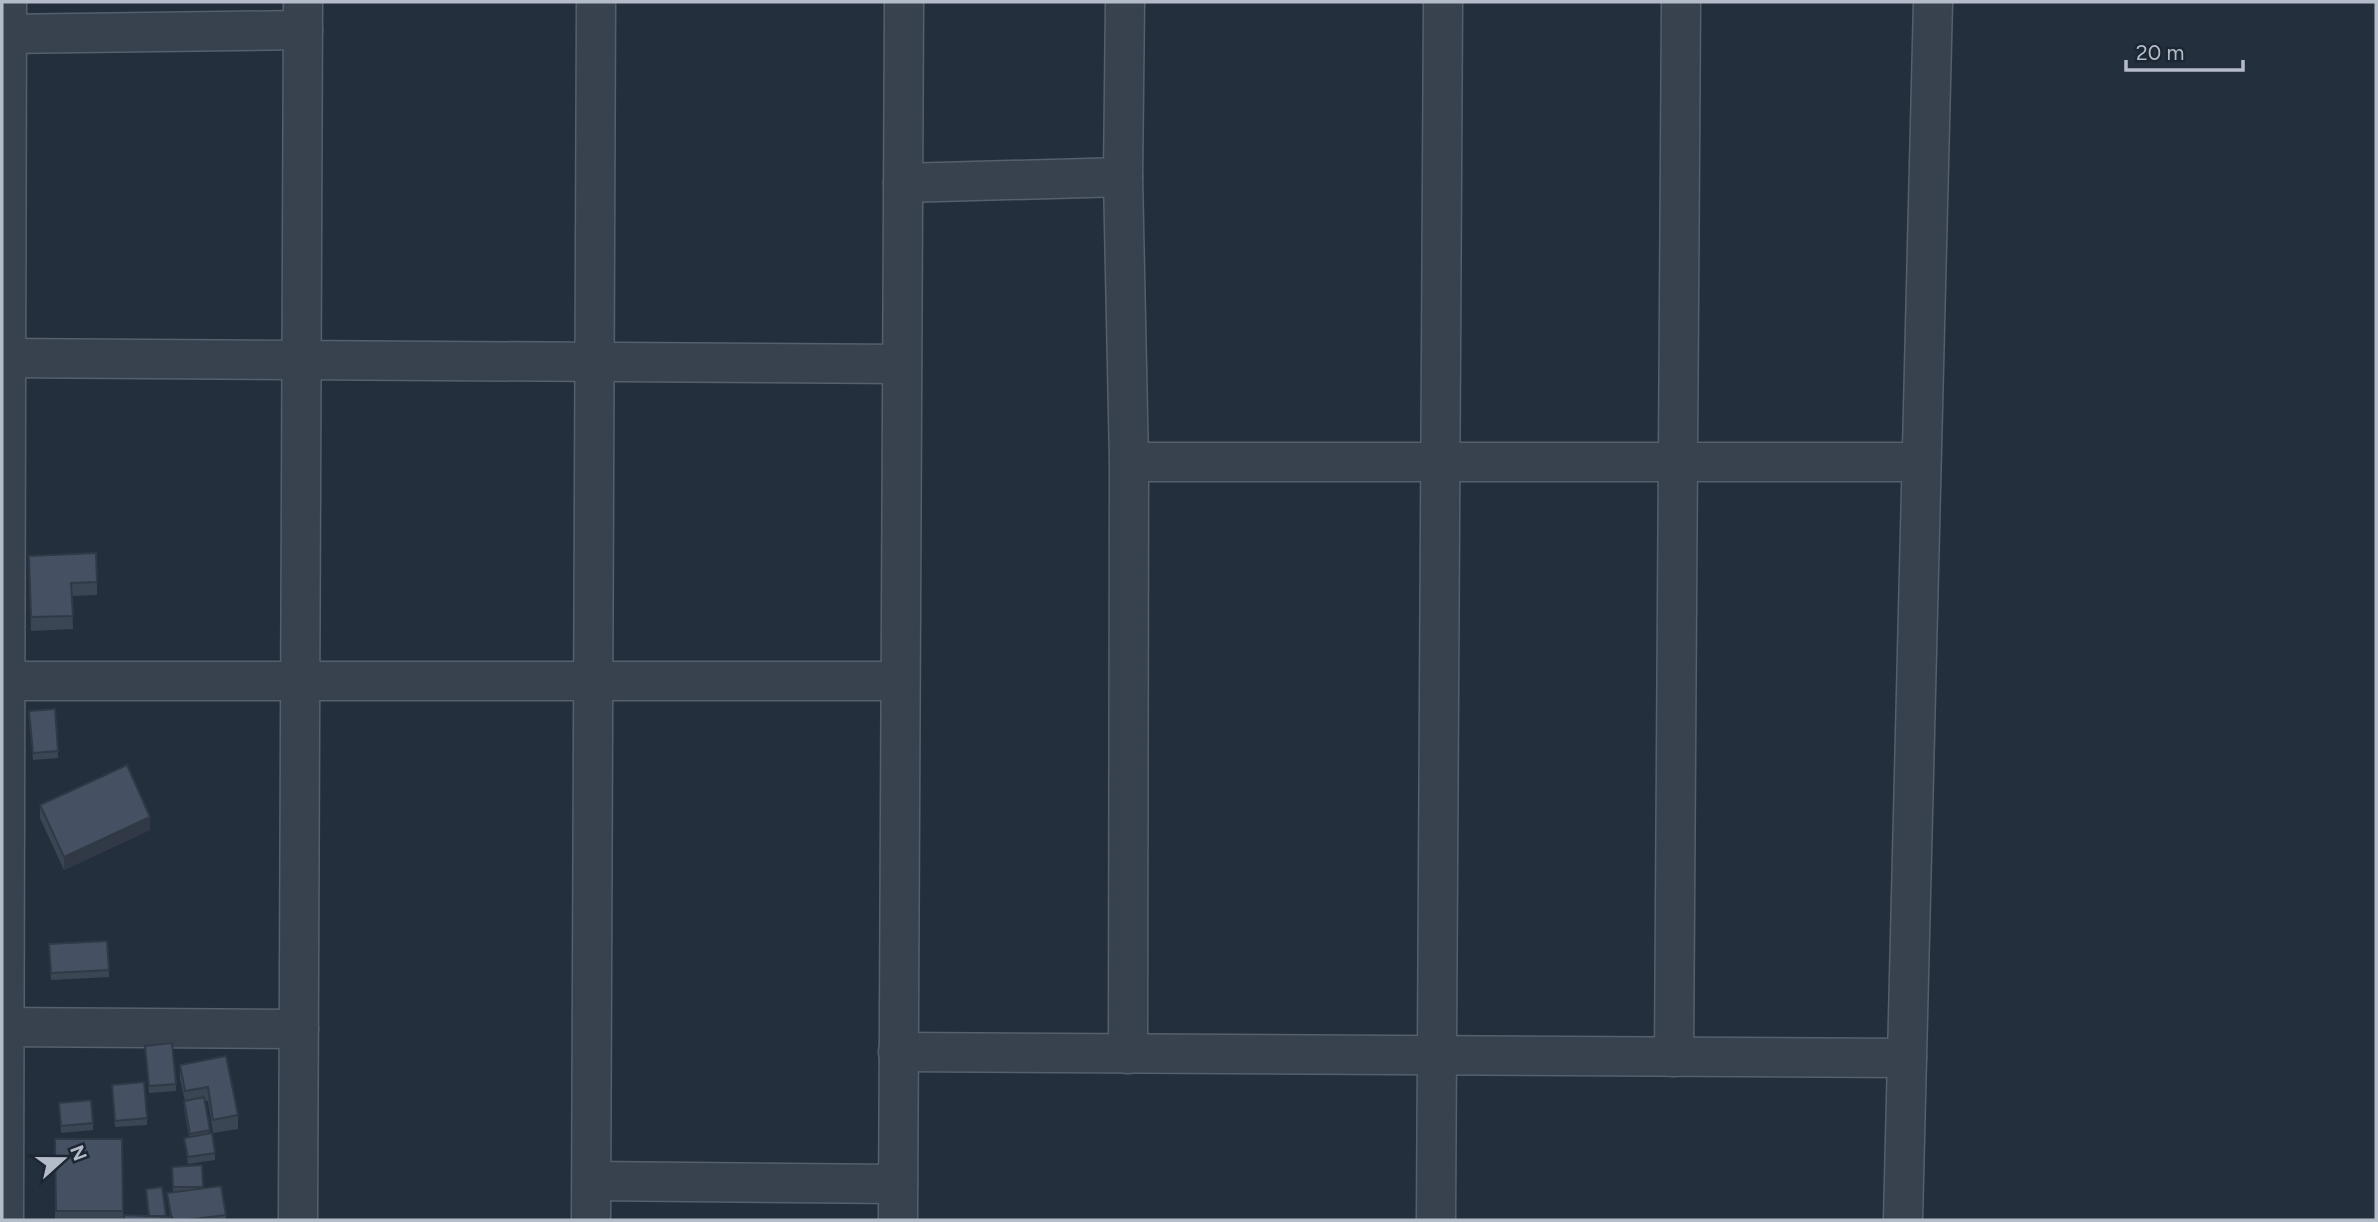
<svg xmlns="http://www.w3.org/2000/svg" width="2378" height="1222" viewBox="0 0 2378 1222" font-family="Figtree,sans-serif">
  <style>
    .lines { fill: none; stroke-linecap: round; stroke-linejoin: round }
    .minor-casing { stroke: #565f6c; stroke-width: 41 }
    .minor { stroke: #38414e; stroke-width: 38 }
    .wall { fill: #3b4654 }
    .shaded-wall { fill: #303945 }
    .building { fill: #455162; stroke: #303945; stroke-width: 2 }
  </style>
  <rect width="100%" height="100%" fill="#242f3e"/>
  <g class="lines">
    <g class="minor-casing">
      <g id="minor">
        <path d="M 1125,2 L 1123,177 L 1129,462 L 1128,1054"/>
        <path d="M 2,34 L 303,30"/>
        <path d="M 903,183 L 1123,177"/>
        <path d="M 2,358 L 902,364"/>
        <path d="M 1129,462 L 1921,462"/>
        <path d="M 2,681 L 900,681"/>
        <path d="M 2,1027 L 299,1029"/>
        <path d="M 898,1052 L 1907,1058"/>
        <path d="M 1674,1057 L 1681,2"/>
        <path d="M 592,1181 L 898,1184"/>
        <path d="M 4,1220 L 7,2"/>
        <path d="M 298,1220 L 303,2"/>
        <path d="M 591,1220 L 596,2"/>
        <path d="M 898,1220 L 904,2"/>
        <path d="M 1436,1220 L 1443,2"/>
        <path d="M 1903,1220 L 1933,2"/>
      </g>
    </g>
    <use href="#minor" class="minor"/>
  </g>
  <g class="wall">
    <path d="M 29,556 L 97,582 L 97,595 L 72,596 L 73,629 L 31,631 Z"/>
    <path d="M 29,711 L 58,751 L 58,758 L 33,760 Z"/>
    <path d="M 40,805 L 150,830 L 64,870 L 40,818 Z"/>
    <path d="M 49,951 L 109,970 L 109,977 L 51,980 Z"/>
    <path d="M 145,1046 L 176,1084 L 176,1091 L 149,1093 Z"/>
    <path d="M 226,1056 L 238,1115 L 238,1129 L 213,1133 L 208,1101 L 205,1101 L 210,1134 L 215,1153 L 215,1160 L 188,1164 L 184,1138 L 189,1137 L 184,1108 L 185,1101 L 180,1079 L 180,1065 Z"/>
    <path d="M 112,1085 L 147,1118 L 147,1125 L 115,1127 Z"/>
    <path d="M 59,1103 L 93,1123 L 93,1130 L 61,1133 Z"/>
    <path d="M 55,1139 L 122,1139 L 123,1220 L 55,1220 Z"/>
    <path d="M 202,1165 L 203,1188 L 226,1215 L 226,1220 L 124,1220 L 149,1216 L 146,1189 L 166,1217 L 170,1217 L 167,1193 L 173,1192 L 172,1167 Z"/>
  </g>
  <path class="shaded-wall" d="M 150,817 L 150,830 L 64,870 L 64,857 Z"/>
  <g class="building">
    <path d="M 96,553 L 97,582 L 71,583 L 73,616 L 31,617 L 29,556 Z"/>
    <path d="M 55,709 L 58,751 L 33,753 L 29,711 Z"/>
    <path d="M 127,765 L 150,817 L 64,857 L 40,805 Z"/>
    <path d="M 107,941 L 109,970 L 51,973 L 49,944 Z"/>
    <path d="M 172,1043 L 176,1084 L 149,1086 L 145,1046 Z"/>
    <path d="M 226,1056 L 238,1115 L 213,1120 L 208,1087 L 185,1091 L 180,1065 Z"/>
    <path d="M 144,1082 L 147,1118 L 115,1121 L 112,1085 Z"/>
    <path d="M 204,1097 L 210,1130 L 190,1134 L 184,1101 Z"/>
    <path d="M 91,1100 L 93,1123 L 61,1126 L 59,1103 Z"/>
    <path d="M 212,1133 L 215,1153 L 188,1157 L 184,1138 Z"/>
    <path d="M 55,1139 L 122,1139 L 123,1211 L 56,1211 Z"/>
    <path d="M 202,1165 L 203,1187 L 173,1187 L 172,1167 Z"/>
    <path d="M 221,1186 L 226,1215 L 186,1220 L 172,1220 L 167,1193 Z"/>
    <path d="M 162,1187 L 166,1216 L 149,1216 L 146,1189 Z"/>
    <path d="M 124,1215 L 172,1217 L 172,1220 L 124,1220 Z"/>
  </g>
  <rect width="2378" height="1222" fill="none" stroke="#b4bcc9" stroke-width="7"/>
  <g transform="translate(63 1159) rotate(69)" stroke="#1d2633" stroke-width="5" paint-order="stroke">
  <path d="M0-5L12 26L0 18L-12 26Z" fill="#b4bcc9"/>
  <text y="-10" font-size="19" font-weight="bold" text-anchor="middle" fill="#b4bcc9">N</text>
  </g>
  <path d="M2126 60v10h117v-10" fill="none" stroke="#b4bcc9" stroke-width="3.5"/>
  <text x="2136" y="60" font-size="21" fill="#b4bcc9" stroke="#1d2633" stroke-width="5" paint-order="stroke">20 m</text>
</svg>
